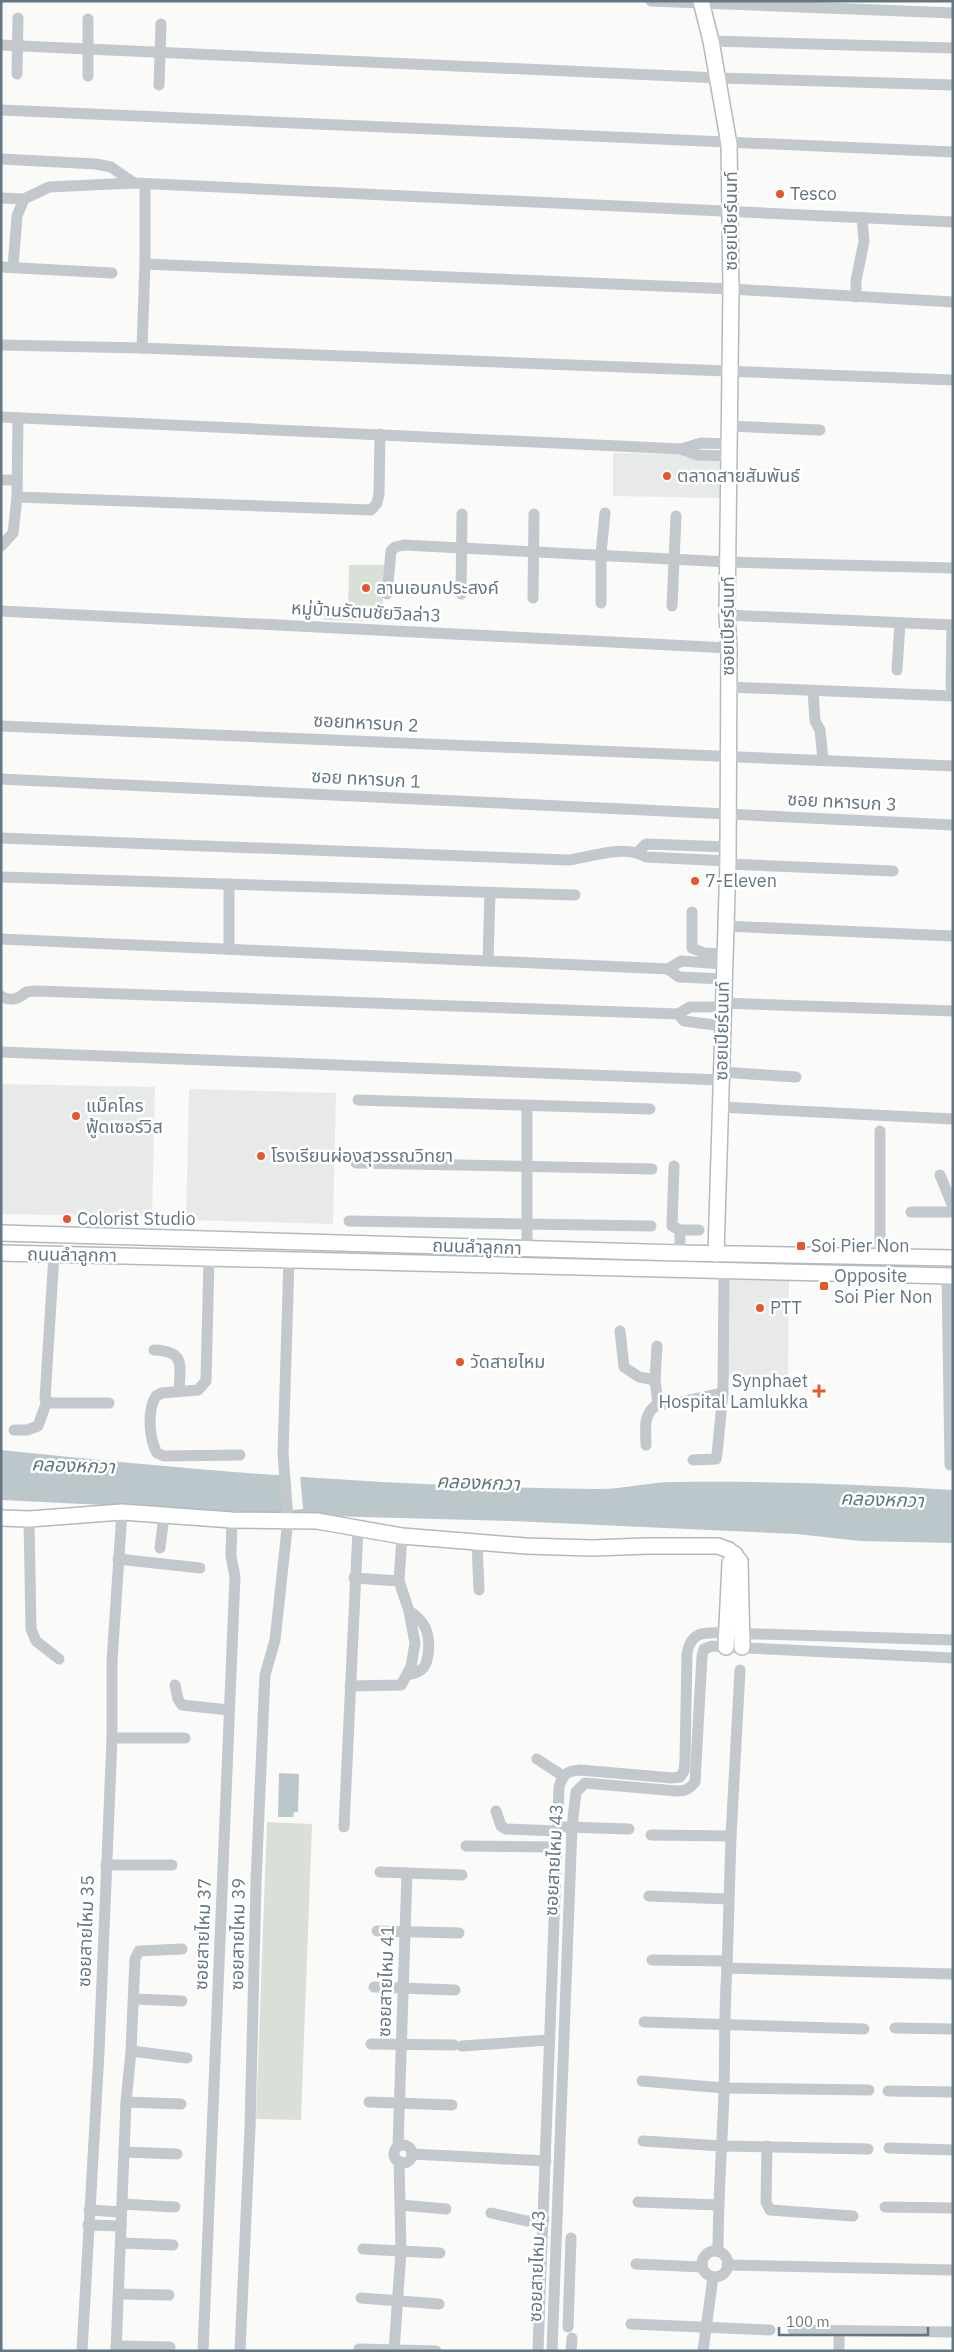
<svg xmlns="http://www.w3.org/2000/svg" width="954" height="2352" viewBox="0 0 954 2352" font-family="'IBM Plex Sans','Noto Sans Thai',sans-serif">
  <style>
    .built { fill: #e8e9e9 }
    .green { fill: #dadfd7 }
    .water { fill: #bbc7cb }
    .pier { fill: #fafaf8 }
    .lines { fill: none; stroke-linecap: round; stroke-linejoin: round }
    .secondary-casing { stroke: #b3babf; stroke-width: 18 }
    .street { stroke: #c3c8cc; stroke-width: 11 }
    .secondary { stroke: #fff; stroke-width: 15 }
    .poi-dot { fill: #e4572e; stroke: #fff; stroke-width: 2 }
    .labels { text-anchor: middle; stroke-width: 5; stroke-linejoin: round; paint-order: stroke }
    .poi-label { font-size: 18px; fill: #657683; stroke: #fff; text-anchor: start }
    .street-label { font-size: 18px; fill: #657683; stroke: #fff }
    .water-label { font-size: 19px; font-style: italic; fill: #60757c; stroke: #fff }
  </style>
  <rect width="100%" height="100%" fill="#fafaf8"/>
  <g class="built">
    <path d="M 613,453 L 722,455 L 721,498 L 613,496 Z"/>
    <path d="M 1,1084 L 155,1087 L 152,1217 L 1,1214 Z"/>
    <path d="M 189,1089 L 336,1093 L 333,1224 L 186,1220 Z"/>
    <path d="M 727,1278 L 789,1280 L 788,1378 L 726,1377 Z"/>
  </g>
  <g class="green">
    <path d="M 349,565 L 384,565 L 382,621 L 324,620 L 324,611 L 348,611 Z"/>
    <path d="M 267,1822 L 312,1824 L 301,2120 L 256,2119 Z"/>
  </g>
  <g class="water">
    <path d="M 1,1450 C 198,1471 396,1487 594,1489 C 621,1490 648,1482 675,1482 C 767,1481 861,1484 953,1490 L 953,1543 L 860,1541 L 797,1534 L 512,1521 L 326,1516 L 1,1500 Z"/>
    <path d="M 279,1773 L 299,1774 L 298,1812 L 294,1812 L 293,1817 L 278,1817 Z"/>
  </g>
  <path class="pier" d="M 287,1473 L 300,1474 L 303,1509 L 291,1510 Z"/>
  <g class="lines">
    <g class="secondary-casing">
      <g id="secondary">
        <path d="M 701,1 L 711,41 L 729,144 L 731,289 L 727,615 L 729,648 L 728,861 L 716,1254"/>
        <path d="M 1,1233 L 680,1253 L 953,1258"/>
        <path d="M 1,1253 L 953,1276"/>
        <path d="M 1,1518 L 29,1519 L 122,1512 L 232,1520 L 317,1521 L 402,1536 L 526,1546 L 592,1548 L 647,1546 L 718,1546 L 729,1550 L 740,1561 L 742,1647"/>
        <path d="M 726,1647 L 730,1563 L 735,1554"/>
      </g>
    </g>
    <g class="street">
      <path d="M 651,1 L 953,13"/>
      <path d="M 711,41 L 953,48"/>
      <path d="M 1,45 L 718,78 L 953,85"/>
      <path d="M 17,74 L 18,18"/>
      <path d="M 88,76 L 88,19"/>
      <path d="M 159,85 L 161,24"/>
      <path d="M 1,110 L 953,152"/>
      <path d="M 1,159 L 96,164 L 111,167 L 134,183"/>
      <path d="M 1,198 L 24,199"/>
      <path d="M 145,264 L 731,289 L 953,302"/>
      <path d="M 1,267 L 112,273"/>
      <path d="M 13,267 L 17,216 L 24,199 L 49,187 L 134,183 L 953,222"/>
      <path d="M 856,297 L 856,281 L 864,241 L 862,218"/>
      <path d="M 1,345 L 142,348 L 953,380"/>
      <path d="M 142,348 L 145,264 L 145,184"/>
      <path d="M 1,417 L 681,449 L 698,455 L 729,456"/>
      <path d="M 729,426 L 820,430"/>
      <path d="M 681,449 L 701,443 L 729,444"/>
      <path d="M 1,480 L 17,480"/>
      <path d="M 17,497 L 371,510 L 377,503 L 379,494 L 380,434"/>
      <path d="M 1,546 L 13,533 L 17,497 L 18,418"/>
      <path d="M 387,594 L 391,551 L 395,547 L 404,545 L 728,562 L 953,568"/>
      <path d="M 461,594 L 462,514"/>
      <path d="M 533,598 L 534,514"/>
      <path d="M 601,603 L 601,554 L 605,513"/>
      <path d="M 672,606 L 676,516"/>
      <path d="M 1,611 L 729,648"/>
      <path d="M 727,615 L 953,625"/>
      <path d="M 897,670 L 900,624"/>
      <path d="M 728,687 L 953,696"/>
      <path d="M 951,687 L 952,625"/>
      <path d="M 813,691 L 815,721 L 820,730 L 823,760"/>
      <path d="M 1,726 L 953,766"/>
      <path d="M 1,779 L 953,825"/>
      <path d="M 1,838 L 568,860 C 592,857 623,844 646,857 L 728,861"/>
      <path d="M 638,852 L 646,844 L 729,847"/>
      <path d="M 728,864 L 893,871"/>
      <path d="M 1,877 L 575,895"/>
      <path d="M 692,912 L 692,948 L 704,953 L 724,954"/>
      <path d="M 725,926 L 953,936"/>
      <path d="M 1,939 L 668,969"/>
      <path d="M 229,949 L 229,884"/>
      <path d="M 488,960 L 490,893"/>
      <path d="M 723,979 L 679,977 L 668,969 L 681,961 L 724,964"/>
      <path d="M 1,996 C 10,1002 19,999 26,992 L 37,991 L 678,1014 L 690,1007 L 722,1007"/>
      <path d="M 722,1003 L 953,1011"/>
      <path d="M 678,1014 L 684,1021 L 723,1026"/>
      <path d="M 1,1052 L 721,1080"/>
      <path d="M 721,1072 L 796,1077"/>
      <path d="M 358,1100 L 650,1109"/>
      <path d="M 720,1107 L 953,1119"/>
      <path d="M 880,1131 L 880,1257"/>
      <path d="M 356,1163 L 652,1169"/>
      <path d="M 674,1166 L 672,1226 L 680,1230 L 699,1230"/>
      <path d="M 940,1175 L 953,1207"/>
      <path d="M 911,1212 L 953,1212"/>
      <path d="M 349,1221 L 651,1226"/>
      <path d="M 680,1230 L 680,1253"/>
      <path d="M 527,1248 L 527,1106"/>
      <path d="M 54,1255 L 45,1399 L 51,1403 L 109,1403"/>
      <path d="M 209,1259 L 206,1381 L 198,1390 L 162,1393 L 156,1396 C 147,1410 149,1439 157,1453 L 164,1456 L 240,1455"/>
      <path d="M 947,1276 L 950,1465"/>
      <path d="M 620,1331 L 624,1367 L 639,1377 L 655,1380 L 658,1404 L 672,1404 L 723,1393"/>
      <path d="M 154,1350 C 186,1351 180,1366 179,1391"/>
      <path d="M 655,1380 L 657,1346"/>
      <path d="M 14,1430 L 27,1430 L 38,1426 L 47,1401"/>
      <path d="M 646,1445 C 646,1429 642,1414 658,1404"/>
      <path d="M 693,1460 L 716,1459 L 717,1454 L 723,1393 L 724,1272"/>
      <path d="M 29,1519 L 31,1629 L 36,1641 L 59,1659"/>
      <path d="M 477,1542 L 479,1590"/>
      <path d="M 160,1548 L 164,1516"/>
      <path d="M 118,1559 L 200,1568"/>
      <path d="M 354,1578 L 399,1581"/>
      <path d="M 407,1675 C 413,1673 418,1673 422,1669 C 427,1665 427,1660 428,1655 C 431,1635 426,1621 409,1611"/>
      <path d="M 175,1685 L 178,1699 L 182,1705 L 229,1710"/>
      <path d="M 350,1686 L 401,1685 L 411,1667 L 415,1643 L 409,1611 L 399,1581 L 402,1536"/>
      <path d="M 112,1738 L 185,1738"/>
      <path d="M 537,1759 L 563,1776"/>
      <path d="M 496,1811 L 501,1826 L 506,1829 L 557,1831"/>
      <path d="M 344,1827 L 358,1529"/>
      <path d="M 566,1827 L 629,1829"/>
      <path d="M 651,1835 L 731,1836"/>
      <path d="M 466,1846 L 556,1847"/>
      <path d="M 106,1865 L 172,1865"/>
      <path d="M 380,1872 L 407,1873"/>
      <path d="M 649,1896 L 728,1899"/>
      <path d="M 377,1931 L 459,1933"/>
      <path d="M 652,1960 L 727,1961"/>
      <path d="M 727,1968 L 731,1836 L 740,1670"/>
      <path d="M 374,1987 L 455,1990"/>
      <path d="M 134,1999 L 182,2001"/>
      <path d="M 644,2022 L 864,2029"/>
      <path d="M 895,2028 L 953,2029"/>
      <path d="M 371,2044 L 454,2045"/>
      <path d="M 462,2046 L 549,2040"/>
      <path d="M 131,2051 L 187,2058"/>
      <path d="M 642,2081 L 724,2088 L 869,2090"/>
      <path d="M 888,2091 L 953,2092"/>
      <path d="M 126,2102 L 181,2104"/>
      <path d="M 369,2102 L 452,2105"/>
      <path d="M 643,2141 L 722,2146 L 868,2149"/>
      <circle cx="403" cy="2154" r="9"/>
      <path d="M 398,2146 L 407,1873 L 462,1875"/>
      <path d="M 767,2146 L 766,2202 L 770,2210 L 853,2216"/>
      <path d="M 889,2148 L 953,2150"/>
      <path d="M 124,2152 L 177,2154"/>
      <path d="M 412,2154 L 546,2161"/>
      <path d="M 638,2202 L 718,2205"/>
      <path d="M 122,2204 L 175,2207"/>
      <path d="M 401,2205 L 446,2209"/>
      <path d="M 885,2207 L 953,2208"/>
      <path d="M 89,2210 L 121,2212"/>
      <path d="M 491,2213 L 527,2221 L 544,2219"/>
      <path d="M 88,2225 L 121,2226"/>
      <path d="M 121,2243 L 173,2245"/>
      <path d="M 363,2249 L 440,2253"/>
      <path d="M 718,2251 C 718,2199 722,2147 724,2094 C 725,2052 724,2010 727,1968 L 953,1974"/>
      <circle cx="715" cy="2264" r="13"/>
      <path d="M 636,2264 L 702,2267"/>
      <path d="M 727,2265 L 953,2270"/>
      <path d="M 119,2294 L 169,2295"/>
      <path d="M 361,2298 L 439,2304"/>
      <path d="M 631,2324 L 770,2330"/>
      <path d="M 568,2327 L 571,2238"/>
      <path d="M 793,2330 L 953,2332"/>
      <path d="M 116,2346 L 170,2347"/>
      <path d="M 359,2349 L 436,2351"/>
      <path d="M 82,2351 L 99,2052 L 112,1738 L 112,1661 L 122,1512"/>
      <path d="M 116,2351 L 126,2102 L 131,2051 L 135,1959 L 139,1951 L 182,1949"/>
      <path d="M 203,2351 L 235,1577 L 231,1556 L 232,1520"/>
      <path d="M 240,2351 L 250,2128 L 256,1883 L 265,1675 L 275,1640 L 288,1520 L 283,1453 L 289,1260"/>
      <path d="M 394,2351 L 401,2251 L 399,2161"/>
      <path d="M 538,2351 L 559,1787 C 563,1774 567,1771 580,1770 L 672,1778 L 680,1777 L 684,1771 L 685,1760 L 687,1653 C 692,1629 706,1633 726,1633 L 953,1640"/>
      <path d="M 552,2351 L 572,1827 L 576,1792 L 585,1783 L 677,1791 C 686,1791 689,1789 695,1782 L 702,1656 L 704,1649 L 712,1646 L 726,1647 L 953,1658"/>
      <path d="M 571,2351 L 572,2338"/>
      <path d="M 703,2351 L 713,2277"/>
      <path d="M 839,2351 L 839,2331"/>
    </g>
    <use href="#secondary" class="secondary"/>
  </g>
  <g class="poi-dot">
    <circle cx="780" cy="194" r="5"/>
    <circle cx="667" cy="476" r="5"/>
    <circle cx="366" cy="588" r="5"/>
    <circle cx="695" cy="881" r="5"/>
    <circle cx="76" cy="1116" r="5"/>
    <circle cx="261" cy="1156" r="5"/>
    <circle cx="67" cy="1219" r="5"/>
    <rect x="796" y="1241" width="10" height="10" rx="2.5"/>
    <rect x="819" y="1281" width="10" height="10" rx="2.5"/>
    <circle cx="760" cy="1308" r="5"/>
    <circle cx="460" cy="1362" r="5"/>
    <path d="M816.5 1383.5h5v5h5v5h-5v5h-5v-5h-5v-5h5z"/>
  </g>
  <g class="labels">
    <g class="poi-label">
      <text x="790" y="200">Tesco</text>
      <text x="677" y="482">ตลาดสายสัมพันธ์</text>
      <text x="376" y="594">ลานเอนกประสงค์</text>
      <text x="705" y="887">7-Eleven</text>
      <text x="86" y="1112">แม็คโคร<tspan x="86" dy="21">ฟู้ดเซอร์วิส</tspan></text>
      <text x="271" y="1162">โรงเรียนผ่องสุวรรณวิทยา</text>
      <text x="77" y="1225">Colorist Studio</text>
      <text x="811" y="1252">Soi Pier Non</text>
      <text x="834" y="1282">Opposite<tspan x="834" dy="21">Soi Pier Non</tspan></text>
      <text x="770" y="1314">PTT</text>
      <text x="470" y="1368">วัดสายไหม</text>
      <text x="808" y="1387" text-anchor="end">Synphaet<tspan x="808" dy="21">Hospital Lamlukka</tspan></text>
    </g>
    <g class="street-label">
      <text transform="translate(731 221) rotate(-90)" y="6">ซอยเปียร์นนท์</text>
      <text transform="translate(366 612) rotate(3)" y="6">หมู่บ้านรัตนชัยวิลล่า3</text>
      <text transform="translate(728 626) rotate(-90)" y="6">ซอยเปียร์นนท์</text>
      <text transform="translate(366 723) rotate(3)" y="6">ซอยทหารบก 2</text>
      <text transform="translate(366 779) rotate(3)" y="6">ซอย ทหารบก 1</text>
      <text transform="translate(842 802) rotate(3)" y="6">ซอย ทหารบก 3</text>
      <text transform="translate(722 1031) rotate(-89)" y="6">ซอยเปียร์นนท์</text>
      <text transform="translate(477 1247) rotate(2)" y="6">ถนนลำลูกกา</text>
      <text transform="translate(72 1255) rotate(1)" y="6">ถนนลำลูกกา</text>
      <text transform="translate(554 1860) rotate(-87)" y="6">ซอยสายไหม 43</text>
      <text transform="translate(86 1931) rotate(-88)" y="6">ซอยสายไหม 35</text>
      <text transform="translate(203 1934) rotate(-88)" y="6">ซอยสายไหม 37</text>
      <text transform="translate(238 1934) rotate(-89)" y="6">ซอยสายไหม 39</text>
      <text transform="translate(386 1981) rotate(-88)" y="6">ซอยสายไหม 41</text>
      <text transform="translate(537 2266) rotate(-88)" y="6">ซอยสายไหม 43</text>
    </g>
    <g class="water-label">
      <text transform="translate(73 1465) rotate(2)" y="7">คลองหกวา</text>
      <text transform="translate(478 1482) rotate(2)" y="7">คลองหกวา</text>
      <text transform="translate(882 1499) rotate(2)" y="7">คลองหกวา</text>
    </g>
  </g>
  <rect width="954" height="2352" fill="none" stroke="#657683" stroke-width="5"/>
  <path d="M779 2327v8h149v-8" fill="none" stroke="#657683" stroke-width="2.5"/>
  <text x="786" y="2327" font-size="15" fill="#657683" stroke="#ffffff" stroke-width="4" paint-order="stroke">100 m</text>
</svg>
